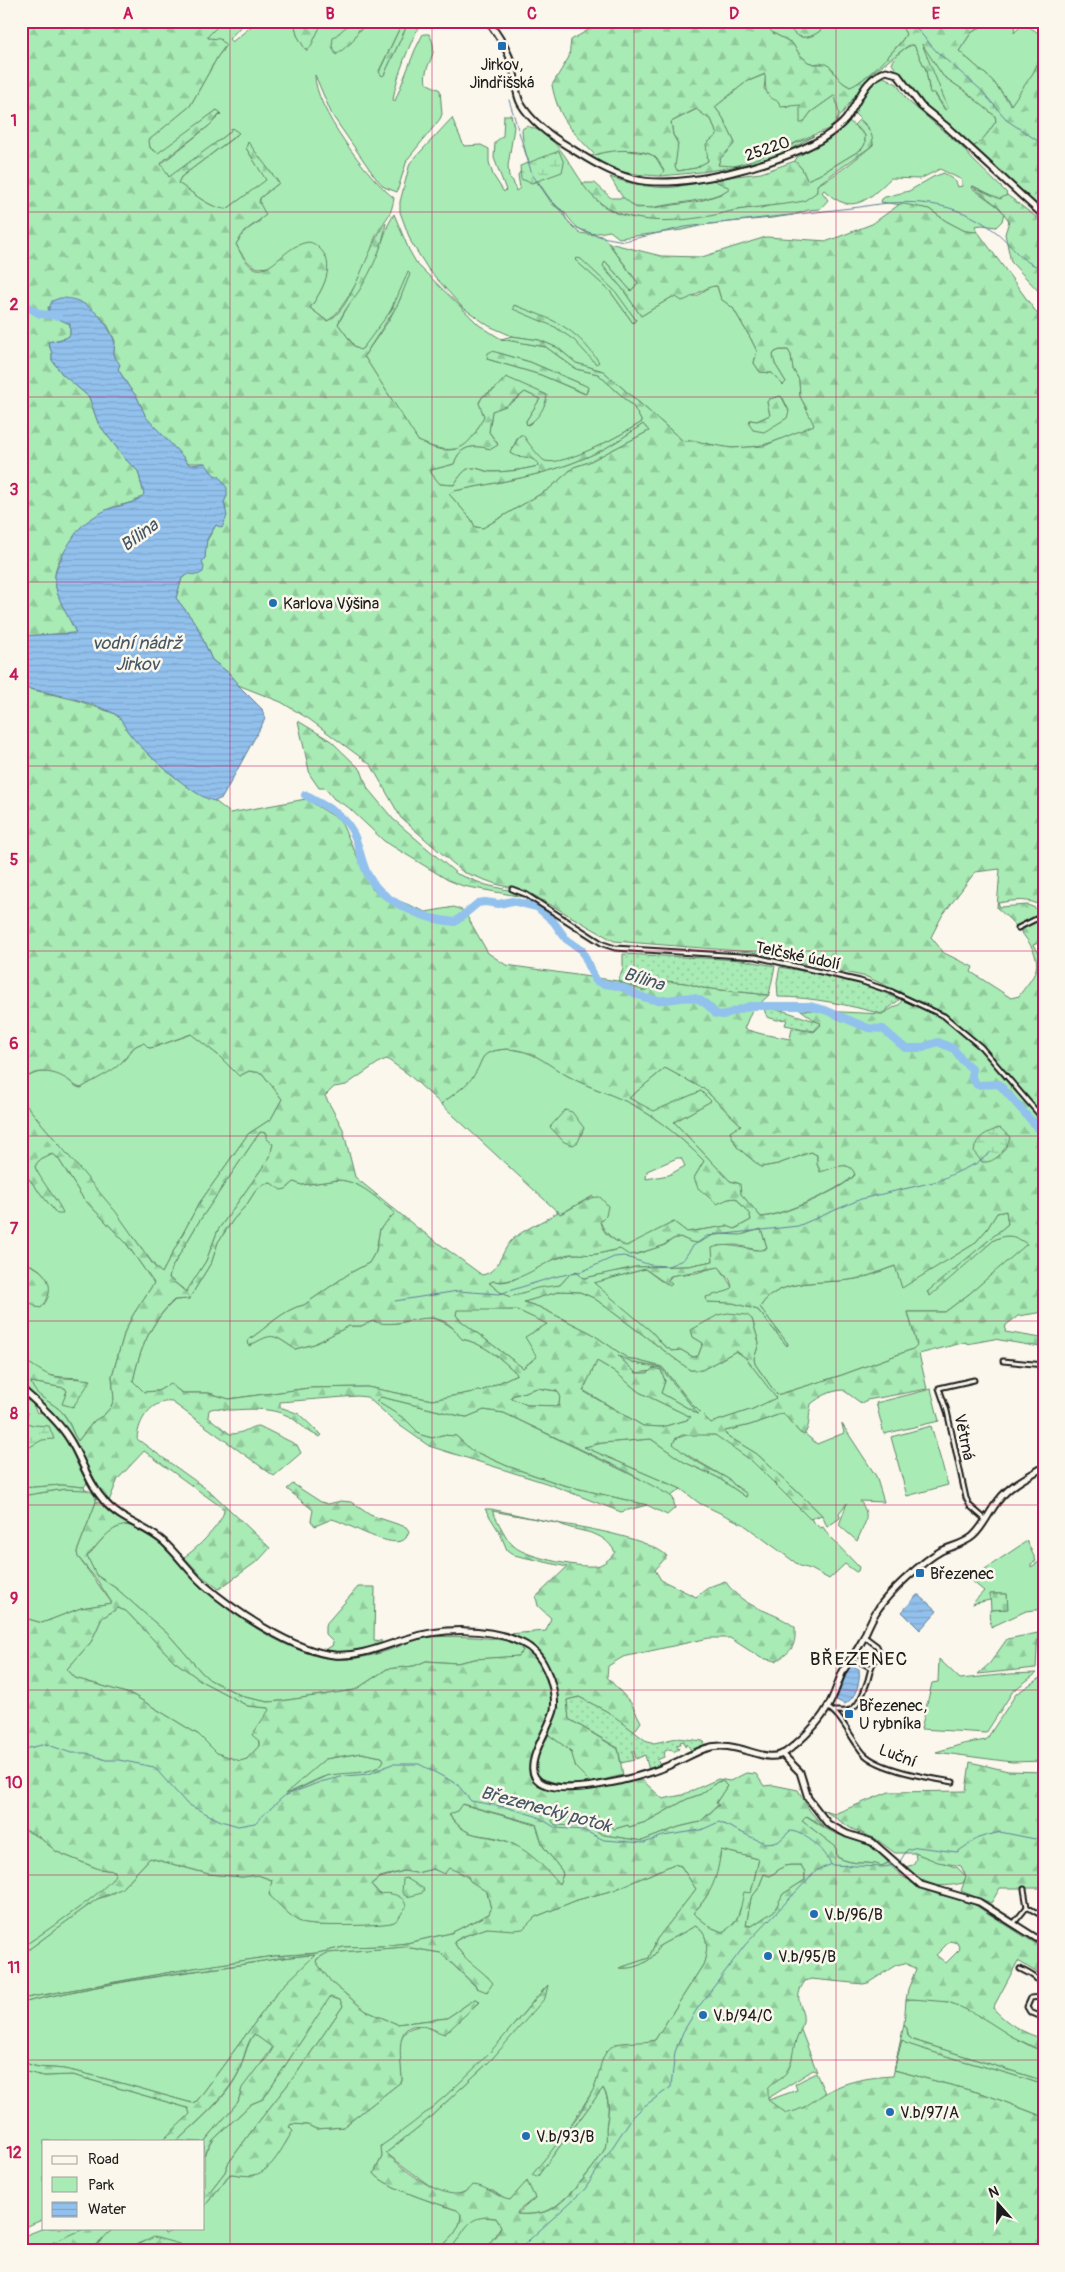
<svg xmlns="http://www.w3.org/2000/svg" width="1065" height="2272" viewBox="0 0 1065 2272" font-family="Pangolin,sans-serif">
  <style>
    .green { fill: #a8ebb5; stroke: #628468; fill-rule: evenodd }
    .forest { fill: url(#forest-firs); stroke: #628468; fill-rule: evenodd }
    .wetland { fill: url(#wetland-marsh); stroke: #628468 }
    .cemetery { fill: url(#cemetery-stones); stroke: #628468 }
    .garden { fill: url(#garden-dots); stroke: #628468 }
    .water { fill: url(#water-rules); stroke: #637f99 }
    .lines { fill: none; stroke-linecap: round; stroke-linejoin: round }
    .stream { stroke: #637f99; stroke-width: 1 }
    .river { stroke: #92c1ed; stroke-width: 8 }
    .street-casing { stroke: #1c1c1c; stroke-width: 7 }
    .secondary-casing { stroke: #1c1c1c; stroke-width: 9 }
    .street { stroke: #fbf7ec; stroke-width: 3 }
    .secondary { stroke: #fbf7ec; stroke-width: 5 }
    .grid { fill: none; stroke: #c2185b; stroke-width: 1; stroke-opacity: 0.55 }
    .poi-dot { fill: #1f6fb2; stroke: #fbf7ec; stroke-width: 2 }
    .labels { text-anchor: middle; stroke-width: 5; stroke-linejoin: round; paint-order: stroke }
    .poi-label { font-size: 16px; fill: #1c1c1c; stroke: #fbf7ec; text-anchor: start }
    .street-label { font-size: 16px; fill: #1c1c1c; stroke: #fbf7ec }
    .water-label { font-size: 18px; font-style: italic; fill: #455665; stroke: #fbf7ec }
    .quarter-label { font-size: 19px; letter-spacing: 1px; fill: #1c1c1c; stroke: #fbf7ec }
    .neatline { fill: none; stroke: #c2185b; stroke-width: 2 }
    .grid-label { font-size: 16px; text-anchor: middle; font-weight: bold; fill: #c2185b }
  </style>
  <defs>
    <pattern id="forest-firs" width="22" height="20" patternUnits="userSpaceOnUse" patternTransform="scale(1.25)"><rect width="22" height="20" fill="#a8ebb5"/><path d="M5 1l3.5 6h-7zM16 11l3.5 6h-7z" fill="#90c99b"/></pattern>
    <pattern id="wetland-marsh" width="20" height="14" patternUnits="userSpaceOnUse" patternTransform="scale(1.25)"><rect width="20" height="14" fill="#a8ebb5"/><path d="M1 5h8M5 5V1M11 12h8M15 12V8" fill="none" stroke="#90c99b"/></pattern>
    <pattern id="cemetery-stones" width="16" height="16" patternUnits="userSpaceOnUse" patternTransform="scale(1.25)"><rect width="16" height="16" fill="#a8ebb5"/><path d="M2 7V4a2 2 0 0 1 4 0v3zM10 15v-3a2 2 0 0 1 4 0v3z" fill="#90c99b"/></pattern>
    <pattern id="garden-dots" width="8" height="8" patternUnits="userSpaceOnUse" patternTransform="scale(1.25)"><rect width="8" height="8" fill="#a8ebb5"/><path d="M2 2h.1M6 6h.1" fill="none" stroke="#90c99b" stroke-width="1.8" stroke-linecap="round"/></pattern>
    <pattern id="water-rules" width="6" height="5" patternUnits="userSpaceOnUse" patternTransform="scale(1.25)"><rect width="6" height="5" fill="#92c1ed"/><path d="M0 2.5h6" fill="none" stroke="#7da5cb"/></pattern>
  </defs>
  <rect width="100%" height="100%" fill="#fbf7ec"/>
  <filter id="ink" filterUnits="userSpaceOnUse"><feTurbulence type="fractalNoise" baseFrequency=".02" numOctaves="2"/><feDisplacementMap in="SourceGraphic" scale="10" xChannelSelector="R" yChannelSelector="G"/><feConvolveMatrix kernelMatrix="1 2 1 2 8 2 1 2 1" color-interpolation-filters="sRGB"/></filter>
  <g filter="url(#ink)">
    <g class="green">
      <path d="M 223,21 L 246,21 L 229,39 L 232,42 L 258,21 L 294,21 L 297,35 L 307,51 L 323,21 L 353,21 L 332,42 L 361,30 L 364,21 L 403,21 L 379,71 L 384,75 L 409,21 L 422,21 C 410,42 396,77 393,100 L 395,101 L 415,50 L 423,34 L 429,34 C 442,56 422,63 426,83 L 440,90 L 442,114 L 440,119 L 407,160 L 397,192 L 384,187 L 375,177 L 332,115 L 315,75 C 314,107 368,178 394,198 C 391,217 387,216 378,232 C 373,240 372,249 369,258 C 364,271 339,317 327,321 L 310,308 C 320,293 328,281 327,262 L 258,268 C 247,264 241,254 236,244 L 245,231 L 260,221 L 260,198 L 279,183 L 246,148 L 267,180 L 227,209 C 210,209 192,192 178,183 L 181,177 L 237,135 L 229,133 L 174,175 L 169,177 L 161,164 L 210,125 L 221,114 L 217,110 L 161,152 L 157,153 L 150,148 L 148,140 L 152,137 L 190,106 L 218,56 L 224,49 L 208,38 L 207,35 Z"/>
      <path d="M 761,21 L 787,21 C 789,25 792,32 795,34 C 808,43 822,31 829,21 L 894,21 L 902,27 L 906,34 C 900,46 862,84 850,87 L 837,79 L 833,69 L 820,63 L 814,64 L 808,62 L 800,55 L 792,43 L 773,33 Z"/>
      <path d="M 990,21 L 1016,21 L 1014,33 L 1024,23 L 1044,37 C 1044,63 1026,85 1012,105 L 992,80 L 959,51 L 971,33 Z"/>
      <path d="M 921,44 L 924,46 L 943,76 L 965,91 L 995,116 L 996,121 C 990,130 983,141 973,147 L 919,100 L 892,64 C 895,55 905,46 914,45 L 926,70 L 929,89 L 934,93 L 945,110 L 948,108 Z"/>
      <path d="M 766,74 L 764,89 L 787,108 L 796,104 L 800,105 L 803,123 L 811,112 L 835,95 C 838,103 842,113 837,121 C 829,132 814,134 803,139 C 778,151 747,171 718,166 L 720,159 L 735,143 L 723,118 L 715,107 L 746,82 Z"/>
      <path d="M 884,77 L 897,84 L 907,100 L 961,146 L 973,160 L 1006,192 L 1007,195 L 1000,199 L 973,186 L 972,188 L 997,206 L 1004,213 L 1002,221 L 996,227 L 982,225 L 975,226 L 978,232 L 965,231 L 946,221 L 929,209 L 881,202 L 882,199 L 885,197 L 909,191 L 933,177 L 944,173 L 956,182 L 958,187 L 962,186 L 962,180 L 940,169 L 920,179 L 891,178 C 868,200 852,217 824,190 L 822,192 L 828,200 L 820,209 L 808,210 L 793,215 L 772,218 L 709,224 L 682,230 L 619,238 L 610,231 C 602,232 591,236 583,231 C 575,227 571,221 565,213 C 562,209 556,207 553,203 C 536,181 523,157 522,129 L 527,126 C 564,135 574,182 601,204 C 633,231 703,216 742,209 C 748,208 754,209 761,208 C 774,205 804,192 817,185 C 837,175 856,159 873,145 L 868,127 L 853,112 L 874,82 Z"/>
      <path d="M 697,109 L 712,121 L 717,135 L 707,157 L 708,161 L 696,168 L 678,171 L 675,167 L 677,140 L 673,135 L 671,122 Z"/>
      <path d="M 504,115 L 511,115 L 514,127 L 508,166 L 509,177 L 513,181 L 516,191 L 520,188 L 518,175 L 524,166 L 544,191 L 552,204 L 559,209 L 571,225 L 579,233 L 603,236 L 638,283 L 631,291 L 606,262 L 605,270 L 622,288 L 641,316 L 672,297 L 697,296 L 711,286 L 717,286 L 721,299 L 733,308 L 751,339 L 757,351 L 754,363 L 760,372 L 772,373 L 783,384 L 786,382 L 775,364 L 773,355 L 775,352 L 780,350 L 788,350 L 791,355 L 793,369 L 799,380 L 800,396 L 815,422 L 812,427 C 782,438 767,448 733,448 C 716,447 700,440 683,441 L 603,371 L 576,363 L 558,348 L 539,340 L 512,336 L 489,326 L 462,307 L 428,269 L 411,242 L 400,212 L 400,202 L 410,163 L 452,118 L 464,146 L 481,145 L 489,149 L 489,162 L 493,175 L 504,192 L 506,190 L 494,158 L 495,142 L 503,136 ZM 576,260 C 604,280 615,292 636,320 L 633,323 L 610,291 ZM 783,398 L 789,411 L 753,430 L 750,420 L 757,421 L 770,415 L 767,402 Z"/>
      <path d="M 849,121 L 865,135 L 865,144 L 862,149 L 819,175 L 807,180 L 802,169 L 795,161 L 797,157 L 830,139 Z"/>
      <path d="M 613,149 L 646,153 L 655,156 L 664,171 L 661,176 C 641,175 605,173 591,156 Z"/>
      <path d="M 610,177 C 630,184 654,189 675,187 C 687,186 701,176 713,180 C 719,181 725,185 731,188 C 712,200 690,201 668,205 C 657,206 645,211 634,207 C 623,202 616,186 610,177 Z"/>
      <path d="M 394,214 L 409,250 L 417,264 L 479,325 L 501,339 L 546,347 L 576,369 L 598,374 L 633,406 L 642,422 C 625,433 564,467 545,462 C 538,459 527,442 523,435 L 518,437 L 510,453 C 519,460 526,451 538,463 L 538,466 C 522,470 506,472 490,472 C 482,471 475,465 466,470 C 462,473 457,480 454,485 L 439,484 L 431,473 L 431,470 L 454,464 C 460,444 475,445 491,449 L 498,444 L 489,432 L 492,411 L 514,401 L 525,392 L 540,399 L 526,421 L 527,425 L 530,424 L 547,395 L 509,380 L 483,396 L 479,402 L 484,416 C 480,425 477,437 469,443 C 454,455 431,448 417,440 L 364,356 L 389,320 L 401,297 L 395,299 C 390,317 376,334 363,348 L 360,350 L 355,347 L 338,324 L 379,251 L 388,225 ZM 499,353 L 530,362 L 584,385 L 588,390 L 585,394 L 541,375 L 487,359 Z"/>
      <path d="M 643,424 L 649,431 L 589,462 L 574,467 L 549,489 L 483,528 L 475,527 L 471,519 L 449,494 L 454,491 C 498,482 545,476 587,457 C 607,449 625,436 643,424 Z"/>
      <path d="M 192,1034 L 218,1055 L 239,1076 L 249,1071 L 262,1073 L 282,1099 L 271,1119 L 248,1134 L 198,1205 L 162,1273 L 160,1273 L 115,1212 L 21,1099 L 21,1082 C 32,1071 47,1070 61,1075 C 69,1078 73,1087 81,1088 C 93,1080 114,1070 124,1060 C 132,1052 132,1045 144,1043 L 149,1048 L 155,1047 Z"/>
      <path d="M 506,1049 C 536,1050 544,1063 568,1076 C 589,1088 614,1094 635,1106 C 660,1120 684,1140 704,1161 L 694,1178 L 728,1199 L 736,1198 L 750,1215 L 751,1220 L 734,1229 L 727,1226 L 687,1232 L 674,1222 L 626,1247 C 599,1232 601,1224 593,1196 L 560,1214 L 441,1104 C 451,1096 464,1088 472,1077 C 486,1059 476,1052 506,1049 ZM 677,1158 L 681,1158 L 685,1166 L 669,1175 L 646,1179 L 647,1171 Z"/>
      <path d="M 665,1068 L 704,1089 L 742,1126 L 730,1132 L 737,1147 L 761,1167 L 778,1164 L 811,1152 L 817,1155 L 817,1164 L 822,1171 C 834,1168 850,1159 855,1174 C 844,1189 779,1216 761,1217 L 741,1194 L 738,1183 L 730,1181 L 674,1122 L 711,1101 L 701,1091 L 654,1112 L 629,1098 Z"/>
      <path d="M 260,1132 L 268,1133 L 273,1144 L 270,1157 L 218,1230 L 206,1261 L 187,1292 L 169,1278 L 171,1269 L 198,1223 Z"/>
      <path d="M 53,1154 L 58,1158 L 83,1198 L 126,1243 L 154,1283 L 133,1315 L 125,1331 L 112,1376 L 114,1399 L 111,1407 L 104,1415 L 94,1421 L 77,1442 C 73,1433 69,1419 62,1412 C 53,1402 33,1397 31,1382 L 65,1388 L 67,1391 L 65,1395 L 80,1378 C 66,1377 54,1378 41,1372 C 34,1368 29,1362 21,1359 L 21,1295 L 24,1296 L 49,1286 C 46,1272 35,1264 21,1263 L 21,1169 L 57,1214 L 56,1200 L 40,1179 L 35,1167 L 37,1162 Z"/>
      <path d="M 338,1180 C 362,1181 378,1199 395,1213 L 380,1229 L 376,1251 L 369,1263 L 350,1273 L 304,1305 C 283,1309 266,1329 248,1340 L 249,1346 C 274,1331 271,1334 295,1349 L 314,1344 L 349,1326 L 361,1326 L 373,1320 C 403,1332 417,1308 445,1323 C 448,1325 452,1327 455,1330 C 457,1333 459,1336 462,1339 C 483,1343 502,1359 517,1374 L 484,1390 L 432,1400 L 367,1387 L 309,1388 L 229,1399 L 209,1393 L 182,1393 L 170,1384 L 158,1391 L 144,1392 L 133,1381 C 140,1349 150,1323 175,1300 L 189,1299 L 212,1261 L 218,1242 L 233,1220 L 247,1204 L 256,1190 L 264,1184 L 271,1183 L 286,1189 L 294,1182 L 302,1185 Z"/>
      <path d="M 1006,1211 L 1008,1224 L 927,1293 L 994,1240 C 1009,1233 1014,1235 1028,1244 L 969,1294 L 945,1312 L 908,1312 L 917,1345 L 913,1349 L 842,1375 L 777,1395 L 755,1364 L 754,1359 L 759,1343 L 752,1319 L 693,1337 L 703,1343 L 698,1356 L 693,1357 L 681,1350 L 672,1351 L 663,1345 L 652,1332 L 593,1283 L 645,1269 L 661,1281 L 667,1281 L 673,1275 L 696,1273 L 719,1266 L 732,1287 L 729,1291 L 707,1302 L 733,1303 L 758,1310 L 787,1346 L 788,1344 L 760,1307 C 779,1276 825,1285 855,1279 C 870,1277 882,1270 896,1266 L 902,1287 L 974,1244 L 987,1229 L 997,1213 Z"/>
      <path d="M 761,1229 L 767,1247 L 761,1251 L 736,1245 L 717,1246 L 713,1251 L 713,1261 L 688,1266 L 636,1267 L 585,1278 L 581,1277 L 577,1271 L 570,1274 L 560,1285 L 510,1297 L 500,1292 L 489,1283 L 493,1281 L 502,1282 L 513,1280 L 549,1261 L 572,1254 L 597,1254 L 620,1249 L 637,1254 L 665,1245 L 673,1239 L 680,1237 L 691,1242 L 703,1240 L 715,1234 Z"/>
      <path d="M 561,1291 L 580,1292 L 594,1298 L 690,1370 L 702,1370 L 736,1351 L 746,1358 L 777,1398 L 753,1409 L 711,1423 L 691,1403 L 662,1367 L 627,1358 L 591,1333 L 539,1307 L 523,1302 Z"/>
      <path d="M 457,1309 L 517,1310 L 548,1324 L 537,1356 L 523,1368 L 460,1320 L 456,1315 Z"/>
      <path d="M 616,1354 L 635,1363 L 661,1368 L 700,1415 L 661,1393 L 665,1381 L 661,1370 L 636,1373 Z"/>
      <path d="M 597,1361 L 614,1371 L 639,1392 L 691,1417 L 687,1420 L 662,1427 L 643,1426 L 583,1390 Z"/>
      <path d="M 537,1388 L 557,1391 L 560,1395 L 559,1406 L 527,1405 L 510,1399 L 512,1396 Z"/>
      <path d="M 931,1389 L 939,1421 L 884,1434 L 876,1403 Z"/>
      <path d="M 381,1397 L 460,1416 L 467,1417 L 484,1410 L 504,1413 L 665,1491 L 673,1498 L 675,1508 L 667,1515 L 647,1505 L 563,1485 L 507,1466 L 471,1450 L 456,1436 L 442,1435 L 432,1438 L 421,1435 L 405,1419 L 375,1401 Z"/>
      <path d="M 21,1400 L 31,1401 L 37,1413 L 42,1412 C 65,1428 73,1459 87,1483 L 84,1487 L 62,1485 L 21,1488 L 21,1418 L 27,1418 L 28,1413 L 21,1412 Z"/>
      <path d="M 783,1413 L 800,1433 L 805,1434 L 817,1444 L 844,1433 L 842,1424 L 876,1476 L 884,1502 L 860,1501 C 872,1517 864,1524 857,1541 L 839,1525 L 847,1503 L 839,1513 L 840,1518 L 827,1527 L 822,1515 L 757,1454 L 726,1435 L 725,1431 L 750,1425 Z"/>
      <path d="M 931,1426 L 948,1485 L 907,1496 L 891,1437 Z"/>
      <path d="M 689,1434 L 715,1435 L 724,1440 L 752,1461 L 820,1528 L 823,1527 L 829,1536 L 859,1567 L 858,1571 L 856,1572 L 845,1564 L 829,1579 L 811,1569 L 800,1566 L 743,1524 L 699,1503 L 681,1489 L 584,1447 L 602,1443 L 651,1439 L 684,1462 L 717,1477 L 746,1497 L 747,1494 L 733,1484 L 730,1480 L 677,1449 L 673,1444 L 675,1439 Z"/>
      <path d="M 65,1489 C 77,1490 96,1486 96,1502 L 77,1552 L 78,1557 L 112,1603 L 81,1608 L 42,1623 L 21,1617 L 21,1496 Z"/>
      <path d="M 122,1525 C 151,1525 174,1561 193,1579 C 202,1588 212,1596 222,1604 C 247,1624 279,1644 310,1654 C 339,1664 368,1658 395,1648 C 403,1645 412,1640 420,1638 C 443,1635 488,1636 511,1642 C 516,1643 520,1647 523,1651 L 518,1656 L 512,1657 L 475,1659 L 457,1663 L 426,1661 L 414,1666 L 387,1669 L 355,1690 L 281,1701 L 268,1702 L 244,1697 L 210,1680 L 202,1673 L 170,1636 L 117,1589 L 96,1575 L 87,1557 L 110,1530 Z"/>
      <path d="M 1027,1541 L 1036,1561 L 1031,1564 L 1031,1567 L 1044,1559 L 1044,1609 L 1026,1611 L 991,1627 L 990,1610 L 1007,1609 L 1007,1594 L 991,1594 L 990,1600 L 972,1604 L 984,1591 L 972,1581 L 985,1569 Z"/>
      <path d="M 118,1608 L 126,1611 L 174,1661 L 203,1682 L 248,1706 L 268,1708 L 270,1710 L 258,1727 L 259,1746 L 247,1759 L 240,1762 L 217,1753 L 199,1735 L 133,1695 L 75,1678 L 67,1669 L 91,1642 L 102,1618 Z"/>
      <path d="M 939,1659 L 960,1679 L 1010,1674 L 1037,1673 L 1013,1691 L 986,1733 L 921,1729 L 932,1683 L 938,1682 Z"/>
      <path d="M 1041,1677 L 1044,1677 L 1044,1761 L 1012,1762 L 936,1752 L 963,1744 L 986,1740 L 1016,1694 Z"/>
      <path d="M 549,1735 L 571,1751 L 577,1768 L 591,1783 L 566,1786 L 540,1778 C 529,1764 541,1748 549,1735 Z"/>
      <path d="M 361,1753 L 382,1757 L 384,1760 C 378,1775 346,1774 331,1775 C 319,1776 297,1791 284,1794 L 325,1759 Z"/>
      <path d="M 722,1781 L 727,1786 L 716,1803 L 719,1804 L 700,1822 L 679,1827 L 642,1841 L 604,1835 L 594,1830 L 554,1825 L 552,1821 L 554,1817 L 606,1821 L 614,1829 L 628,1825 L 629,1827 L 646,1822 L 687,1799 L 701,1794 L 717,1782 Z"/>
      <path d="M 461,1804 L 536,1825 L 543,1846 L 562,1871 L 563,1875 L 559,1885 C 547,1874 526,1851 513,1844 C 484,1829 471,1845 449,1814 L 457,1811 Z"/>
      <path d="M 806,1816 C 816,1822 826,1830 837,1834 C 855,1841 878,1843 888,1863 L 882,1866 C 866,1860 856,1867 837,1857 L 833,1845 L 802,1821 Z"/>
      <path d="M 21,1828 L 39,1837 L 57,1852 L 99,1869 L 115,1871 L 116,1874 C 111,1889 37,1937 21,1948 Z"/>
      <path d="M 721,1850 L 759,1859 L 751,1893 L 740,1909 L 736,1921 L 729,1929 L 722,1932 L 710,1927 L 693,1913 C 712,1895 717,1874 721,1850 Z"/>
      <path d="M 915,1853 L 958,1868 L 966,1877 L 963,1883 C 936,1889 926,1885 905,1867 L 913,1865 L 916,1859 Z"/>
      <path d="M 150,1858 L 209,1874 L 242,1877 L 258,1875 L 272,1880 L 270,1895 C 279,1904 290,1917 302,1923 C 309,1927 386,1925 394,1922 L 380,1894 L 371,1884 L 380,1878 L 404,1871 L 416,1873 L 433,1869 L 444,1873 L 449,1867 C 464,1873 474,1883 487,1892 L 491,1909 L 489,1914 L 451,1933 L 407,1943 L 383,1946 L 344,1947 L 318,1953 L 274,1956 L 194,1968 L 21,1999 L 21,1955 L 97,1899 L 110,1895 L 124,1886 Z"/>
      <path d="M 674,1864 L 681,1866 L 696,1889 L 657,1939 L 649,1958 L 621,1968 C 637,1967 654,1962 659,1946 L 695,1926 C 710,1933 708,1952 703,1965 L 655,2040 L 645,2043 L 615,2044 L 606,2052 L 594,2089 L 537,2177 L 603,2088 C 609,2099 609,2109 607,2121 C 605,2130 608,2139 605,2148 C 599,2163 562,2206 547,2211 C 538,2214 526,2215 517,2214 L 535,2198 L 527,2182 L 510,2200 L 506,2200 L 493,2191 L 469,2190 L 457,2195 L 438,2192 L 386,2153 L 426,2121 L 491,2060 L 547,1986 C 530,2003 516,2023 500,2042 C 465,2080 425,2117 382,2146 L 382,2157 L 374,2173 C 383,2187 438,2204 457,2210 L 461,2214 C 461,2231 448,2241 436,2251 L 192,2251 L 169,2242 L 144,2241 L 126,2251 L 80,2251 L 101,2242 L 104,2236 L 115,2228 L 169,2228 L 164,2232 L 165,2234 L 177,2228 L 204,2228 L 204,2207 L 230,2174 L 254,2176 L 285,2144 L 292,2131 L 289,2127 L 291,2124 L 308,2125 L 316,2129 L 343,2127 L 402,2081 C 402,2064 391,2032 415,2027 C 423,2025 430,2027 437,2032 L 480,2002 L 475,1999 L 447,2018 L 397,2024 L 366,2011 L 332,1983 L 316,1962 L 317,1959 L 327,1953 L 405,1947 L 441,1953 L 478,1989 L 489,1978 C 475,1967 462,1958 454,1942 C 463,1936 476,1931 487,1928 C 502,1925 524,1931 535,1917 L 577,1900 L 614,1890 Z"/>
      <path d="M 791,1865 L 801,1865 L 805,1872 L 805,1880 L 783,1894 L 775,1911 L 752,1926 L 746,1925 L 751,1898 L 758,1889 L 764,1874 L 770,1876 L 784,1866 Z"/>
      <path d="M 316,1955 L 279,1990 L 197,2101 L 192,2103 C 151,2092 111,2079 69,2070 C 52,2066 36,2071 21,2060 L 21,2003 C 88,1987 156,1976 225,1967 C 255,1963 284,1956 316,1955 Z"/>
      <path d="M 330,1996 L 340,2000 L 343,2006 L 297,2073 L 256,2125 L 228,2164 L 225,2172 L 204,2199 L 204,2155 L 214,2139 L 251,2104 L 263,2099 L 266,2095 Z"/>
      <path d="M 912,1999 C 925,2000 939,1999 951,2003 C 985,2014 1011,2040 1044,2052 L 1044,2081 L 913,2040 L 908,2036 L 907,2029 L 904,2024 L 906,2000 Z"/>
      <path d="M 799,2025 L 817,2072 L 813,2070 L 767,2099 L 769,2100 L 797,2090 L 795,2084 L 816,2073 L 825,2093 L 789,2133 L 737,2076 Z"/>
      <path d="M 254,2034 L 273,2047 L 241,2092 L 238,2102 L 204,2142 L 177,2141 C 198,2121 225,2100 238,2074 C 244,2060 246,2046 254,2034 Z"/>
      <path d="M 901,2040 L 906,2043 C 951,2059 998,2069 1044,2085 L 1044,2117 L 984,2094 L 894,2070 Z"/>
      <path d="M 21,2069 L 27,2072 L 44,2076 L 73,2075 L 188,2108 L 191,2114 L 162,2141 L 44,2141 L 44,2219 L 21,2229 L 21,2101 L 26,2098 L 23,2085 L 21,2086 Z"/>
      <path d="M 477,2217 L 496,2218 L 501,2226 L 487,2248 L 483,2251 L 448,2251 L 471,2220 Z"/>
      <path d="M 44,2228 L 86,2228 C 67,2238 43,2251 21,2251 L 21,2237 Z"/>
    </g>
    <g class="forest">
      <path d="M 21,21 L 223,21 L 208,36 L 208,38 L 220,39 L 226,45 L 218,56 L 190,106 L 149,140 L 150,148 L 158,153 L 217,110 L 221,113 L 210,125 L 163,161 L 161,164 L 169,177 L 229,133 L 232,128 L 239,133 L 181,177 L 178,183 C 192,192 210,209 227,209 L 266,180 L 246,148 L 248,142 L 279,183 L 260,198 L 259,202 L 266,215 L 245,231 L 236,244 C 261,298 276,250 304,243 C 310,241 314,243 318,247 C 339,264 321,292 310,308 L 327,321 C 351,313 369,243 386,222 C 383,247 372,270 359,291 C 351,302 343,312 338,324 L 355,347 L 360,350 L 363,348 L 392,309 L 408,272 L 410,274 L 398,304 L 364,356 L 419,442 C 425,443 429,446 434,448 C 464,456 473,439 484,416 L 479,403 L 483,396 L 494,390 L 506,377 L 547,395 C 546,406 538,420 527,425 L 526,421 L 540,399 L 525,392 L 506,406 L 492,411 L 489,432 L 498,445 L 491,449 C 475,445 460,444 454,464 L 431,470 L 431,473 L 440,484 L 454,485 C 457,480 462,473 466,470 C 474,465 482,471 490,472 C 506,472 522,470 538,466 L 538,463 C 527,453 519,460 510,453 L 520,435 L 523,435 C 526,440 541,460 545,461 C 564,467 625,433 642,422 L 633,406 L 598,374 L 576,369 L 546,347 L 501,339 L 512,336 L 539,340 L 558,348 L 576,363 L 603,371 L 683,441 L 697,441 L 707,444 L 732,448 L 764,446 L 814,425 L 800,396 L 799,380 L 793,369 L 791,355 L 788,350 L 780,350 L 775,352 L 773,355 L 775,364 L 786,382 L 783,385 L 772,373 L 760,372 L 754,363 L 757,351 L 751,339 L 733,308 L 721,299 L 717,286 C 707,285 693,298 682,301 L 676,297 L 672,297 L 641,316 L 622,288 L 603,266 L 605,261 L 631,291 L 638,283 L 609,243 L 661,256 L 702,257 L 766,237 L 828,241 L 872,224 L 900,204 L 904,204 L 929,209 L 946,221 L 965,231 L 978,232 L 1044,323 L 1044,893 L 1042,895 L 1044,897 L 1044,907 C 1029,898 1015,900 998,903 L 1000,907 L 1028,905 L 1044,912 L 1044,941 L 1033,945 L 1044,959 L 1044,1312 L 1018,1316 L 1006,1325 L 1005,1332 L 1041,1338 L 1040,1347 L 994,1339 L 967,1344 L 966,1342 L 919,1354 L 927,1389 L 867,1400 L 861,1403 L 843,1390 C 830,1391 821,1396 811,1404 C 808,1416 811,1425 804,1435 L 800,1433 L 783,1413 L 750,1425 L 725,1431 L 726,1435 L 757,1454 L 822,1515 L 810,1519 L 752,1461 L 715,1435 L 682,1435 L 675,1439 L 673,1444 L 690,1458 L 730,1480 L 733,1484 L 747,1494 L 746,1497 L 717,1477 L 684,1462 L 651,1439 L 602,1443 L 584,1447 L 681,1489 L 671,1496 L 620,1468 L 504,1413 L 484,1410 L 467,1417 L 460,1416 L 381,1397 L 376,1401 L 405,1419 L 421,1435 L 432,1438 L 442,1435 L 456,1436 L 471,1450 L 507,1466 L 563,1485 L 647,1505 L 621,1512 L 546,1483 L 429,1446 L 399,1425 L 367,1397 L 357,1396 L 280,1402 L 280,1407 L 299,1414 L 319,1433 L 322,1435 L 320,1437 C 307,1432 303,1426 292,1418 C 273,1407 252,1409 231,1410 C 223,1410 216,1406 209,1410 L 208,1417 L 230,1434 C 245,1434 249,1426 259,1426 L 297,1445 L 301,1453 L 274,1476 L 172,1402 C 152,1399 138,1420 137,1439 L 212,1493 L 270,1548 L 259,1560 L 219,1589 L 203,1577 L 184,1557 C 195,1551 225,1521 224,1509 L 144,1451 L 118,1479 L 109,1501 L 107,1501 L 97,1486 L 65,1427 L 21,1385 L 21,1359 C 33,1364 42,1374 56,1377 C 68,1379 79,1378 91,1380 L 73,1407 L 62,1404 L 67,1391 L 65,1388 L 31,1382 C 34,1397 53,1402 62,1412 C 69,1420 72,1433 78,1441 L 94,1421 L 104,1415 L 111,1407 L 114,1399 L 112,1376 L 125,1331 L 133,1315 L 154,1283 L 126,1243 L 83,1198 L 58,1158 L 53,1154 C 45,1156 38,1159 35,1167 C 39,1178 64,1209 63,1214 L 57,1214 L 21,1169 L 21,1099 L 116,1212 L 154,1266 L 162,1273 L 198,1205 L 248,1134 L 271,1119 L 282,1099 L 262,1073 L 249,1071 L 239,1076 L 218,1055 L 191,1034 L 155,1047 L 149,1048 L 144,1043 C 131,1045 130,1054 121,1063 C 112,1072 92,1081 81,1088 C 75,1087 73,1083 68,1080 C 53,1070 34,1068 21,1082 L 21,687 L 76,700 L 113,713 L 121,719 L 128,732 L 150,756 L 195,792 L 215,801 L 230,813 L 306,799 L 340,820 L 373,890 L 426,912 L 454,907 L 464,911 L 488,953 L 506,965 L 618,981 L 644,990 L 666,981 L 686,983 L 703,988 L 769,995 L 751,1012 L 744,1029 L 762,1034 L 790,1039 L 792,1028 L 814,1032 L 821,1025 L 801,1010 L 882,1014 L 900,1004 L 904,994 L 867,977 L 752,952 L 614,941 L 528,892 L 496,884 L 463,872 L 401,818 L 371,765 L 309,719 L 281,702 L 238,685 L 230,674 L 212,660 L 196,624 L 176,598 L 182,578 L 205,558 L 205,544 L 216,525 L 221,527 L 226,509 L 224,502 L 227,496 L 205,463 L 187,463 L 185,459 L 146,418 L 137,397 L 129,387 L 118,369 L 114,353 L 115,341 L 108,326 L 98,314 L 48,307 L 49,314 L 70,324 L 70,335 L 66,338 L 48,342 L 52,353 L 52,360 L 62,374 L 89,397 L 98,423 L 126,460 L 138,471 L 144,494 C 136,505 117,504 106,510 C 97,515 88,527 80,534 C 39,574 56,590 76,633 L 21,636 ZM 643,424 L 649,431 L 589,462 L 574,467 L 549,489 L 483,528 L 475,527 L 471,519 L 449,494 L 454,491 C 498,482 545,476 587,457 C 607,449 625,436 643,424 ZM 1000,869 L 997,908 C 1010,919 1042,949 1036,969 C 1034,978 1024,988 1019,996 L 1011,998 L 971,972 L 973,967 L 944,953 L 931,937 L 942,916 L 975,872 ZM 506,1049 C 535,1050 544,1063 568,1076 C 589,1088 613,1094 635,1106 C 660,1120 684,1140 704,1161 L 694,1178 L 698,1188 L 717,1204 L 728,1199 L 736,1198 L 750,1215 L 751,1220 L 735,1229 L 727,1226 L 687,1232 L 674,1222 L 626,1246 C 615,1241 603,1235 600,1222 L 606,1216 L 608,1206 L 600,1197 C 587,1196 573,1209 560,1214 L 557,1210 L 558,1212 C 543,1222 523,1229 511,1241 C 501,1252 499,1272 482,1275 L 415,1226 L 355,1177 L 343,1129 L 325,1096 L 334,1087 L 346,1085 L 381,1061 L 387,1059 L 408,1074 L 441,1104 C 451,1096 464,1088 472,1078 C 486,1059 476,1052 506,1049 ZM 665,1068 L 704,1089 L 741,1125 L 730,1132 L 737,1147 L 761,1167 L 778,1164 L 811,1152 L 817,1155 L 817,1164 L 820,1172 C 832,1169 850,1158 855,1175 C 844,1189 779,1217 761,1217 L 741,1194 L 740,1184 L 730,1181 L 674,1122 L 711,1101 L 701,1091 L 654,1111 L 629,1098 ZM 260,1132 L 267,1133 L 267,1139 L 273,1144 L 270,1157 L 218,1230 L 206,1261 L 186,1292 L 169,1278 L 171,1269 L 198,1223 ZM 338,1180 C 361,1181 377,1199 395,1213 L 380,1229 L 376,1251 L 369,1263 L 350,1273 L 304,1305 C 283,1309 266,1329 248,1340 L 249,1346 C 274,1332 272,1334 295,1349 L 314,1344 L 349,1326 L 361,1326 L 373,1321 C 402,1332 431,1303 455,1330 C 457,1333 459,1336 462,1339 C 483,1343 502,1359 517,1374 L 484,1390 L 432,1400 L 367,1387 L 309,1388 L 229,1399 L 209,1393 L 182,1393 L 170,1384 L 158,1391 L 144,1392 L 133,1381 C 140,1349 150,1323 174,1300 L 189,1299 L 212,1261 L 218,1242 L 233,1220 L 247,1204 L 256,1190 L 264,1184 L 271,1183 L 281,1190 L 286,1189 L 294,1182 L 302,1185 ZM 1006,1211 L 1008,1224 L 927,1292 L 930,1296 L 994,1240 C 1008,1233 1015,1236 1027,1244 L 969,1294 L 945,1312 L 908,1312 L 917,1345 L 913,1349 L 842,1375 L 777,1395 L 755,1364 L 754,1359 L 759,1343 L 752,1319 L 747,1315 L 728,1313 L 718,1315 L 691,1330 L 693,1337 L 703,1343 L 698,1356 L 693,1357 L 681,1350 L 672,1351 L 663,1345 L 652,1332 L 594,1283 L 645,1269 L 670,1286 L 672,1284 L 668,1281 L 670,1276 L 719,1267 L 730,1280 L 732,1287 L 728,1291 L 706,1297 L 707,1302 L 733,1303 L 758,1310 L 787,1346 L 788,1344 L 760,1307 C 779,1276 824,1285 855,1279 C 869,1277 882,1270 895,1266 L 902,1288 L 974,1244 L 987,1229 L 997,1213 ZM 761,1229 L 767,1247 L 766,1249 C 752,1254 731,1240 712,1248 L 713,1261 L 688,1266 L 636,1267 L 585,1278 L 581,1277 L 577,1271 L 570,1274 L 560,1285 L 537,1288 L 510,1297 L 500,1292 L 489,1283 L 493,1281 C 519,1285 542,1262 565,1255 C 575,1252 586,1256 596,1254 C 604,1253 612,1250 620,1249 L 629,1255 L 637,1254 L 662,1246 L 673,1239 L 680,1237 L 691,1242 L 698,1243 L 715,1234 L 741,1235 ZM 561,1291 L 580,1292 L 594,1298 L 690,1370 L 702,1370 L 736,1351 L 746,1358 L 776,1398 L 753,1409 L 711,1423 L 691,1403 L 662,1367 L 627,1358 L 591,1333 L 539,1307 L 524,1302 ZM 457,1310 L 517,1310 L 547,1324 L 525,1337 L 537,1357 L 523,1368 L 460,1320 L 456,1315 ZM 618,1356 L 635,1363 L 661,1368 L 698,1414 L 661,1393 L 665,1381 L 661,1370 L 653,1368 L 648,1373 L 636,1373 ZM 597,1361 L 614,1371 L 639,1392 L 691,1417 L 687,1420 L 662,1427 L 643,1426 L 583,1391 ZM 537,1388 L 557,1391 L 560,1395 L 559,1406 L 527,1405 L 511,1398 L 512,1396 Z"/>
      <path d="M 294,21 L 303,21 L 307,28 L 314,21 L 323,21 L 310,48 L 305,49 L 297,35 Z"/>
      <path d="M 353,21 L 364,21 L 352,42 L 336,55 L 332,46 L 333,38 Z"/>
      <path d="M 403,21 L 409,21 L 384,75 L 382,76 L 379,72 Z"/>
      <path d="M 604,21 L 761,21 L 773,33 L 792,43 L 800,55 L 808,62 L 814,64 L 827,64 C 836,72 837,81 850,87 C 862,84 901,46 906,34 L 902,27 L 894,21 L 990,21 L 971,33 L 959,51 L 992,80 L 1011,105 L 1033,73 L 1044,49 L 1044,212 L 973,147 C 983,141 990,130 996,121 L 995,116 L 965,91 L 943,76 L 922,44 L 948,108 L 945,110 L 935,93 L 930,93 L 926,70 L 914,45 L 909,45 L 871,74 L 836,122 L 839,114 L 835,95 L 811,112 L 803,123 L 800,123 L 800,105 L 781,107 L 778,101 C 763,97 766,86 765,74 L 746,82 L 715,107 L 723,118 L 735,143 L 720,159 L 718,165 L 734,166 L 748,162 L 814,136 C 767,166 716,171 661,176 L 664,171 C 661,167 659,160 655,157 C 643,147 608,150 595,155 C 572,131 558,118 552,85 L 569,57 L 571,40 ZM 696,109 L 712,121 L 717,135 L 706,144 L 708,161 L 696,168 L 678,171 L 675,167 L 678,144 L 673,135 L 671,122 Z"/>
      <path d="M 787,21 L 829,21 C 822,31 808,43 795,34 C 792,32 789,25 787,21 Z"/>
      <path d="M 859,120 C 868,127 873,133 873,145 L 817,185 L 817,192 L 804,201 C 784,205 764,206 744,209 C 732,210 721,214 710,216 C 664,224 610,226 582,183 L 595,183 L 611,198 L 624,198 L 635,207 L 653,208 L 700,201 L 721,194 L 730,188 L 711,179 L 761,173 L 795,161 L 802,169 L 807,180 L 819,175 L 862,149 L 865,144 L 865,135 L 854,125 Z"/>
      <path d="M 972,186 L 1000,199 L 1007,195 L 1044,223 L 1044,297 L 1011,262 L 1005,234 L 1009,221 L 1000,208 Z"/>
      <path d="M 577,258 L 581,259 L 615,291 L 636,320 L 633,323 L 610,291 L 575,260 Z"/>
      <path d="M 514,305 C 554,320 574,326 599,362 L 596,364 L 574,340 L 555,327 L 513,309 Z"/>
      <path d="M 492,351 L 530,362 L 584,385 L 588,387 L 586,394 L 541,375 L 487,359 L 488,353 Z"/>
      <path d="M 781,396 L 789,411 L 787,418 L 764,432 L 753,430 L 749,423 L 750,420 L 757,421 L 770,415 L 767,402 L 769,399 Z"/>
      <path d="M 298,721 L 331,741 L 361,770 L 368,789 L 393,819 L 457,874 L 486,885 L 525,894 L 523,897 L 463,886 L 448,880 L 384,841 L 348,807 L 334,799 L 325,788 L 319,788 L 310,775 Z"/>
      <path d="M 565,1110 L 572,1112 L 584,1128 L 578,1142 L 573,1145 L 564,1142 L 550,1127 Z"/>
      <path d="M 21,1263 C 46,1266 59,1289 41,1308 L 36,1307 L 21,1295 Z"/>
      <path d="M 293,1484 L 321,1502 L 328,1504 L 341,1501 L 351,1502 L 370,1515 L 406,1527 L 409,1531 L 406,1538 C 394,1552 348,1523 332,1519 L 315,1526 L 311,1521 L 313,1510 L 287,1489 Z"/>
      <path d="M 62,1485 L 84,1487 L 85,1490 L 65,1489 L 21,1496 L 21,1488 Z"/>
      <path d="M 96,1502 C 107,1505 121,1518 131,1525 C 109,1525 101,1542 87,1556 L 96,1575 L 117,1589 L 170,1636 L 202,1673 L 210,1680 L 244,1697 L 268,1702 L 281,1701 L 355,1690 L 387,1669 L 414,1666 L 426,1661 L 457,1663 L 475,1659 L 518,1656 L 523,1651 L 520,1645 C 531,1650 538,1659 543,1669 C 554,1690 553,1712 544,1732 C 540,1742 533,1749 531,1760 C 518,1810 614,1783 636,1779 L 642,1780 L 663,1799 L 682,1795 L 718,1779 L 730,1781 L 746,1773 L 756,1774 L 764,1786 L 773,1785 L 798,1790 L 810,1811 L 823,1826 L 807,1816 L 802,1821 L 836,1847 L 837,1857 C 855,1867 867,1860 882,1866 L 888,1863 L 903,1877 L 939,1895 L 964,1898 L 1044,1949 L 1044,1977 L 1018,1961 L 993,2008 C 1007,2024 1023,2033 1044,2039 L 1044,2052 L 1011,2036 L 978,2015 L 949,2002 L 912,1999 L 906,2000 L 908,1989 L 916,1969 L 905,1963 L 896,1965 L 868,1983 L 863,1984 L 811,1979 L 805,1981 C 791,2001 805,2005 803,2022 C 802,2029 797,2036 795,2044 C 792,2052 793,2062 788,2070 C 784,2078 773,2081 768,2088 L 768,2100 L 786,2113 C 802,2111 811,2102 824,2094 C 844,2081 870,2077 893,2076 L 904,2024 L 907,2029 L 908,2036 L 913,2040 L 1044,2081 L 1044,2085 C 998,2069 951,2059 905,2043 L 902,2040 L 894,2070 L 984,2094 L 1044,2117 L 1044,2251 L 483,2251 L 498,2233 L 501,2226 L 496,2218 C 464,2213 467,2233 448,2251 L 436,2251 C 448,2241 461,2231 461,2214 L 457,2210 C 438,2204 383,2187 374,2173 L 382,2157 L 381,2146 C 425,2117 465,2080 500,2041 C 516,2023 531,2003 548,1985 L 545,1998 L 491,2060 L 426,2121 L 386,2153 C 402,2168 454,2213 473,2185 C 488,2186 499,2199 510,2200 L 527,2181 L 535,2198 L 518,2211 L 517,2214 C 527,2215 539,2214 548,2211 C 563,2206 599,2163 605,2148 C 608,2139 605,2131 607,2122 C 609,2110 610,2099 603,2088 L 537,2177 L 532,2175 C 553,2148 578,2121 593,2090 C 601,2076 598,2055 613,2046 C 621,2040 643,2044 655,2040 L 703,1965 C 708,1952 710,1933 695,1926 L 659,1946 C 654,1961 635,1970 619,1968 L 649,1958 L 657,1939 L 696,1889 L 681,1866 L 674,1864 L 614,1890 L 577,1900 L 535,1917 L 523,1929 L 514,1930 L 487,1928 L 461,1937 L 454,1942 C 463,1961 481,1968 493,1983 L 487,1992 L 479,1989 L 441,1953 L 405,1947 L 327,1953 L 317,1959 L 316,1962 L 332,1983 L 366,2011 L 397,2024 L 447,2018 L 475,1999 L 480,2001 L 445,2034 C 440,2033 435,2030 430,2028 C 390,2014 402,2060 402,2081 L 343,2127 L 316,2129 L 308,2125 L 291,2124 L 289,2127 L 293,2131 C 283,2145 273,2171 254,2175 C 247,2177 237,2174 230,2174 L 204,2207 L 204,2199 L 225,2172 L 228,2164 L 256,2125 L 297,2073 L 343,2006 L 340,2000 L 330,1997 L 266,2095 L 263,2099 L 251,2104 L 214,2139 L 204,2155 L 204,2142 L 238,2102 L 242,2088 L 257,2068 L 267,2058 L 273,2048 L 254,2034 C 244,2046 244,2064 236,2077 C 221,2102 198,2121 177,2141 L 162,2141 L 190,2114 L 188,2108 L 73,2075 L 44,2076 L 27,2072 L 21,2069 L 21,2060 C 36,2071 52,2066 69,2070 C 111,2079 151,2092 192,2103 L 197,2101 L 279,1990 L 315,1955 C 284,1956 255,1963 224,1967 C 156,1975 88,1987 21,2003 L 21,1999 L 194,1968 L 274,1956 L 318,1953 L 344,1947 L 383,1946 L 407,1943 L 451,1933 L 489,1914 L 491,1909 L 487,1892 L 470,1881 L 468,1876 L 449,1868 L 444,1874 L 433,1869 L 416,1873 L 404,1871 L 380,1877 L 371,1884 L 379,1894 C 390,1892 405,1895 406,1907 C 402,1912 399,1919 394,1922 C 388,1926 308,1927 302,1923 C 290,1917 279,1904 269,1895 L 272,1880 L 258,1875 L 242,1877 L 209,1874 L 150,1858 L 121,1889 L 97,1899 L 21,1955 L 21,1948 C 38,1936 111,1889 115,1874 L 115,1871 L 99,1869 L 57,1852 L 39,1837 L 21,1828 L 21,1617 L 42,1623 L 81,1608 L 112,1603 L 97,1580 L 78,1557 L 77,1552 ZM 118,1608 L 126,1611 L 174,1661 L 203,1682 L 248,1706 L 268,1708 L 269,1710 L 252,1735 L 259,1741 L 259,1746 L 247,1759 L 240,1761 L 217,1753 L 199,1735 L 133,1695 L 75,1678 L 67,1669 L 91,1642 L 102,1618 ZM 361,1753 L 382,1757 L 384,1760 C 377,1777 342,1771 327,1776 C 313,1781 299,1790 285,1794 L 325,1759 ZM 722,1781 L 727,1786 L 716,1803 L 719,1805 L 700,1822 L 679,1827 L 642,1841 L 604,1835 L 594,1830 L 593,1827 L 555,1825 L 552,1821 L 554,1817 L 606,1821 L 614,1829 L 628,1825 L 629,1827 L 646,1822 L 687,1799 L 701,1794 L 717,1782 ZM 462,1804 L 536,1824 L 543,1846 L 562,1871 L 563,1875 L 559,1884 C 546,1869 532,1853 513,1844 C 485,1831 469,1843 449,1815 L 457,1811 ZM 721,1850 L 759,1859 L 751,1893 L 744,1892 C 740,1909 740,1924 722,1932 L 710,1927 L 693,1913 C 713,1892 717,1878 721,1850 ZM 791,1865 L 801,1865 L 805,1872 L 805,1880 L 783,1894 L 774,1911 L 752,1926 L 746,1926 L 751,1898 L 758,1889 L 764,1874 L 770,1876 L 784,1866 ZM 950,1941 L 957,1943 L 960,1949 L 946,1963 L 936,1955 Z"/>
      <path d="M 485,1509 L 491,1509 C 515,1514 539,1520 562,1524 C 588,1528 650,1539 667,1556 L 655,1570 L 661,1580 L 696,1597 L 709,1587 L 725,1581 C 746,1611 767,1607 795,1627 C 796,1647 792,1651 776,1661 L 761,1658 L 730,1638 L 709,1638 L 623,1657 L 608,1666 L 607,1677 L 631,1703 L 641,1722 L 634,1732 L 606,1711 L 579,1697 L 567,1700 L 569,1719 L 618,1749 L 623,1775 L 591,1783 L 576,1768 L 571,1751 L 549,1735 L 557,1703 L 550,1671 L 542,1657 L 528,1642 L 508,1634 L 546,1631 L 551,1618 L 538,1606 L 536,1597 L 567,1567 L 514,1555 L 507,1550 L 500,1533 ZM 492,1511 L 558,1523 C 579,1534 602,1528 615,1552 C 611,1558 606,1562 600,1565 C 586,1570 526,1557 515,1547 C 505,1539 499,1522 492,1511 Z"/>
      <path d="M 358,1587 L 375,1587 L 374,1640 L 382,1641 L 379,1645 L 347,1653 L 324,1650 L 332,1646 L 333,1642 L 325,1634 L 325,1625 Z"/>
      <path d="M 1038,1633 L 1036,1668 L 978,1674 L 990,1663 L 1007,1639 Z"/>
      <path d="M 970,1762 L 1008,1771 L 1044,1772 L 1044,1888 L 1000,1888 L 991,1903 L 961,1891 L 966,1877 L 961,1866 L 938,1862 L 915,1853 L 895,1853 L 876,1839 L 852,1829 L 825,1811 L 834,1814 L 889,1792 L 966,1791 Z"/>
      <path d="M 406,1878 L 424,1889 L 422,1893 L 407,1897 L 402,1893 L 403,1879 Z"/>
      <path d="M 86,2228 L 115,2228 C 108,2232 106,2236 101,2241 C 89,2253 62,2253 47,2248 L 43,2251 L 29,2251 L 52,2243 Z"/>
      <path d="M 154,2237 L 179,2244 L 192,2251 L 126,2251 Z"/>
    </g>
    <g class="wetland">
      <path d="M 559,151 L 564,163 L 562,172 L 532,183 L 521,179 L 520,166 Z"/>
      <path d="M 1000,1128 L 1010,1137 C 1007,1149 995,1164 982,1162 L 974,1152 C 975,1137 987,1132 1000,1128 Z"/>
      <path d="M 21,1421 L 33,1425 L 49,1426 L 54,1439 L 42,1440 L 21,1452 Z"/>
    </g>
    <path class="cemetery" d="M 990,1594 L 1007,1594 L 1008,1609 L 991,1610 Z"/>
    <g class="garden">
      <path d="M 623,954 L 742,960 L 775,966 L 769,995 L 703,988 L 686,983 L 666,981 L 644,991 L 618,981 L 623,969 Z"/>
      <path d="M 780,967 C 817,974 866,981 899,1000 L 882,1014 C 848,1005 813,997 778,997 L 777,982 Z"/>
      <path d="M 764,1009 L 781,1010 L 821,1023 L 814,1031 L 785,1025 L 787,1019 L 777,1020 L 767,1017 Z"/>
      <path d="M 579,1697 L 610,1713 L 645,1740 L 654,1743 L 677,1738 L 703,1741 L 706,1744 L 685,1755 L 684,1753 L 691,1750 L 687,1744 L 685,1747 L 684,1741 L 680,1742 L 681,1744 L 676,1745 L 679,1749 L 673,1752 L 671,1749 L 665,1751 L 664,1757 L 657,1760 L 660,1765 L 668,1763 L 649,1770 L 645,1755 L 636,1759 L 634,1751 L 632,1751 L 634,1760 L 621,1763 L 618,1748 L 569,1719 L 567,1700 Z"/>
    </g>
    <g class="water">
      <path d="M 60,298 C 86,297 105,318 114,340 C 116,345 113,351 114,355 C 115,358 119,362 120,365 L 118,369 L 129,387 L 137,397 L 146,417 L 185,459 L 187,463 L 192,465 L 205,463 L 214,475 L 219,476 L 227,488 L 227,496 L 224,502 L 227,516 L 222,528 L 216,525 L 207,539 L 205,558 L 202,562 L 204,567 L 203,572 L 198,575 L 189,574 L 182,578 L 176,598 L 196,624 L 212,660 L 230,674 L 237,682 L 238,685 L 262,709 L 265,719 L 222,798 L 215,801 C 197,800 140,749 129,733 C 123,726 123,718 113,713 C 87,700 50,693 21,687 L 21,636 L 76,633 C 69,617 58,602 55,583 C 52,569 71,539 80,528 C 85,522 98,514 106,510 C 117,505 136,505 144,494 L 138,471 L 126,460 L 98,423 L 89,397 L 62,374 L 52,360 L 52,353 L 48,342 L 66,338 L 70,335 L 70,324 L 54,317 L 48,311 L 52,301 Z"/>
      <path d="M 917,1595 L 919,1595 L 937,1611 L 920,1630 L 902,1612 Z"/>
      <path d="M 850,1665 L 859,1669 C 861,1681 856,1698 845,1704 L 836,1700 Z"/>
    </g>
    <g class="lines">
      <g class="stream">
        <path d="M 910,21 L 937,52 L 980,89 L 1008,121 L 1044,145"/>
        <path d="M 509,100 L 532,174 L 547,196 L 564,213 L 566,219 L 574,227 L 602,237 L 624,241 L 685,227 L 860,207 C 908,198 956,200 996,232 C 1016,248 1016,260 1044,269"/>
        <path d="M 395,1301 L 458,1291 L 499,1294 L 554,1277 L 583,1271 L 614,1257 L 624,1256 L 650,1265 L 668,1266 L 683,1260 L 693,1246 L 707,1236 L 798,1226 L 861,1199 L 938,1181 L 977,1163 L 990,1153"/>
        <path d="M 21,1750 L 46,1744 L 71,1753 L 86,1753 L 106,1760 L 119,1760 L 154,1767 L 187,1804 L 221,1821 L 238,1826 L 255,1823 L 284,1796 L 320,1782 L 345,1776 L 369,1774 L 392,1764 L 419,1764 L 457,1784 L 471,1801 L 505,1807 L 536,1816 L 556,1828 L 583,1830 L 604,1840 L 644,1843 L 663,1836 L 701,1830 L 719,1822 L 764,1843 L 778,1842 L 790,1831 C 805,1832 827,1851 831,1865 L 884,1867 L 895,1865"/>
        <path d="M 899,1863 L 907,1850 L 917,1847 L 957,1852 L 978,1838 L 1000,1832 L 1035,1839 L 1044,1832"/>
        <path d="M 517,2251 L 585,2189 L 631,2119 L 643,2107 L 671,2087 L 675,2052 L 683,2032 L 697,2009 L 745,1945 L 817,1870 L 830,1865"/>
      </g>
      <g class="river">
        <path d="M 21,303 L 40,314 L 58,316"/>
        <path d="M 305,795 C 319,803 336,810 347,823 C 359,838 359,856 367,873 C 380,902 425,920 455,922 L 478,903 L 485,902 L 499,904 L 512,901 L 537,907 L 553,921 L 566,939 L 582,950 L 595,980 C 601,985 609,984 617,986 C 628,988 638,997 650,999 C 680,1006 690,983 716,1014 L 723,1015 L 750,1006 L 809,1006 L 825,1010 L 868,1028 L 883,1029 L 905,1048 L 920,1048 L 938,1042 L 954,1049 L 962,1060 L 972,1069 L 972,1078 L 977,1085 L 999,1084 L 1044,1135"/>
      </g>
      <g class="street-casing">
        <g id="street">
          <path d="M 512,889 L 525,894 L 603,944 L 615,948 L 756,957 L 860,981 L 890,991 L 944,1016 L 963,1032 L 981,1047 L 1044,1120"/>
          <path d="M 1018,928 L 1044,915"/>
          <path d="M 1003,1361 L 1044,1365"/>
          <path d="M 974,1380 L 939,1388 L 947,1411 L 966,1498 L 970,1506 L 985,1519"/>
          <path d="M 865,1637 L 877,1646 L 879,1651 L 871,1668"/>
          <path d="M 828,1708 C 841,1714 853,1742 864,1754 C 880,1770 929,1778 953,1782"/>
          <path d="M 834,1711 C 839,1711 846,1712 850,1710 C 861,1706 869,1678 871,1668 L 852,1657"/>
          <path d="M 1024,1889 L 1027,1907"/>
          <path d="M 1014,1923 L 1027,1907 L 1044,1917"/>
          <path d="M 1020,1969 C 1034,1976 1043,1979 1041,1997 L 1044,1998"/>
          <path d="M 1041,1997 L 1031,1998 L 1027,2007 L 1030,2012 L 1044,2018"/>
        </g>
      </g>
      <g class="secondary-casing">
        <g id="secondary">
          <path d="M 488,21 C 498,35 509,51 513,68 C 516,80 515,94 521,104 C 532,122 552,137 569,147 C 589,160 610,173 633,179 C 681,191 778,164 820,140 C 829,134 839,128 846,119 C 859,101 864,79 886,71 L 897,74 L 921,106 L 947,127 L 1044,216"/>
          <path d="M 21,1388 C 39,1405 58,1420 70,1440 C 82,1460 89,1484 105,1502 C 121,1521 146,1526 164,1542 C 178,1555 189,1571 203,1584 C 234,1611 293,1651 334,1655 C 358,1657 381,1647 403,1640 C 439,1628 488,1626 522,1643 C 533,1648 541,1658 546,1669 C 552,1681 556,1697 554,1710 C 550,1728 525,1761 535,1777 C 552,1802 642,1777 665,1767 C 679,1762 691,1754 704,1749 C 737,1737 765,1767 786,1752 C 800,1741 817,1725 826,1710 C 834,1698 837,1684 843,1671 C 849,1661 857,1651 862,1641 C 867,1630 871,1619 878,1609 C 889,1592 923,1561 941,1551 C 952,1546 964,1544 973,1536 C 984,1526 989,1512 998,1501 C 1010,1485 1027,1477 1044,1467"/>
          <path d="M 782,1754 L 800,1772 L 808,1798 L 828,1824 L 847,1834 L 872,1842 L 921,1885 L 979,1902 L 1044,1943"/>
        </g>
      </g>
      <use href="#street" class="street"/>
      <use href="#secondary" class="secondary"/>
    </g>
  </g>
  <path class="grid" d="M 230,21 L 230,2251M 432,21 L 432,2251M 634,21 L 634,2251M 836,21 L 836,2251M 21,212 L 1044,212M 21,397 L 1044,397M 21,582 L 1044,582M 21,766 L 1044,766M 21,951 L 1044,951M 21,1136 L 1044,1136M 21,1321 L 1044,1321M 21,1505 L 1044,1505M 21,1690 L 1044,1690M 21,1875 L 1044,1875M 21,2060 L 1044,2060"/>
  <g class="poi-dot">
    <rect x="497" y="41" width="10" height="10" rx="2.5"/>
    <circle cx="273" cy="603" r="5"/>
    <rect x="915" y="1568" width="10" height="10" rx="2.5"/>
    <rect x="844" y="1709" width="10" height="10" rx="2.5"/>
    <circle cx="814" cy="1914" r="5"/>
    <circle cx="768" cy="1956" r="5"/>
    <circle cx="703" cy="2015" r="5"/>
    <circle cx="890" cy="2112" r="5"/>
    <circle cx="526" cy="2136" r="5"/>
  </g>
  <g class="labels">
    <g class="poi-label">
      <text x="502" y="70" text-anchor="middle">Jirkov,<tspan x="502" dy="18">Jindřišská</tspan></text>
      <text x="283" y="609">Karlova Výšina</text>
      <text x="930" y="1579">Březenec</text>
      <text x="859" y="1711">Březenec,<tspan x="859" dy="18">U rybníka</tspan></text>
      <text x="824" y="1920">V.b/96/B</text>
      <text x="778" y="1962">V.b/95/B</text>
      <text x="713" y="2021">V.b/94/C</text>
      <text x="900" y="2118">V.b/97/A</text>
      <text x="536" y="2142">V.b/93/B</text>
    </g>
    <g class="street-label">
      <text transform="translate(767 148) rotate(-19)" y="6">25220</text>
      <text transform="translate(798 955) rotate(12)" y="6">Telčské údolí</text>
      <text transform="translate(965 1437) rotate(78)" y="6">Větrná</text>
      <text transform="translate(898 1755) rotate(21)" y="6">Luční</text>
    </g>
    <g class="water-label">
      <text transform="translate(139 535) rotate(-36)" y="6">Bílina</text>
      <text x="137" y="649">vodní nádrž<tspan x="137" dy="21">Jirkov</tspan></text>
      <text transform="translate(644 979) rotate(17)" y="6">Bílina</text>
      <text transform="translate(546 1809) rotate(15)" y="6">Březenecký potok</text>
    </g>
    <g class="quarter-label">
      <text x="859" y="1665">BŘEZENEC</text>
    </g>
  </g>
  <rect width="1065" height="2272" fill="none" stroke="#fbf7ec" stroke-width="55"/>
  <rect x="42" y="2140" width="162" height="90" fill="#fbf7ec" stroke="#a29f99"/>
  <rect x="52" y="2156" width="25" height="8" fill="#fbf7ec" stroke="#a29f99"/>
  <text x="88" y="2164" font-size="15" fill="#1c1c1c">Road</text>
  <rect x="52" y="2177" width="25" height="15" fill="#a8ebb5" stroke="#a29f99"/>
  <text x="88" y="2190" font-size="15" fill="#1c1c1c">Park</text>
  <rect x="52" y="2202" width="25" height="15" fill="url(#water-rules)" stroke="#a29f99"/>
  <text x="88" y="2214" font-size="15" fill="#1c1c1c">Water</text>
  <g transform="translate(998 2204) rotate(340)" stroke="#fbf7ec" stroke-width="4" paint-order="stroke">
  <path d="M0-4L9 19L0 12L-9 19Z" fill="#1c1c1c"/>
  <text y="-8" font-size="14" font-weight="bold" text-anchor="middle" fill="#1c1c1c">N</text>
  </g>
  <rect x="28" y="28" width="1010" height="2216" class="neatline"/>
  <g class="grid-label">
    <text x="128" y="19">A</text>
    <text x="330" y="19">B</text>
    <text x="532" y="19">C</text>
    <text x="734" y="19">D</text>
    <text x="936" y="19">E</text>
    <text x="14" y="126">1</text>
    <text x="14" y="310">2</text>
    <text x="14" y="495">3</text>
    <text x="14" y="680">4</text>
    <text x="14" y="865">5</text>
    <text x="14" y="1049">6</text>
    <text x="14" y="1234">7</text>
    <text x="14" y="1419">8</text>
    <text x="14" y="1604">9</text>
    <text x="14" y="1788">10</text>
    <text x="14" y="1973">11</text>
    <text x="14" y="2158">12</text>
  </g>
</svg>
